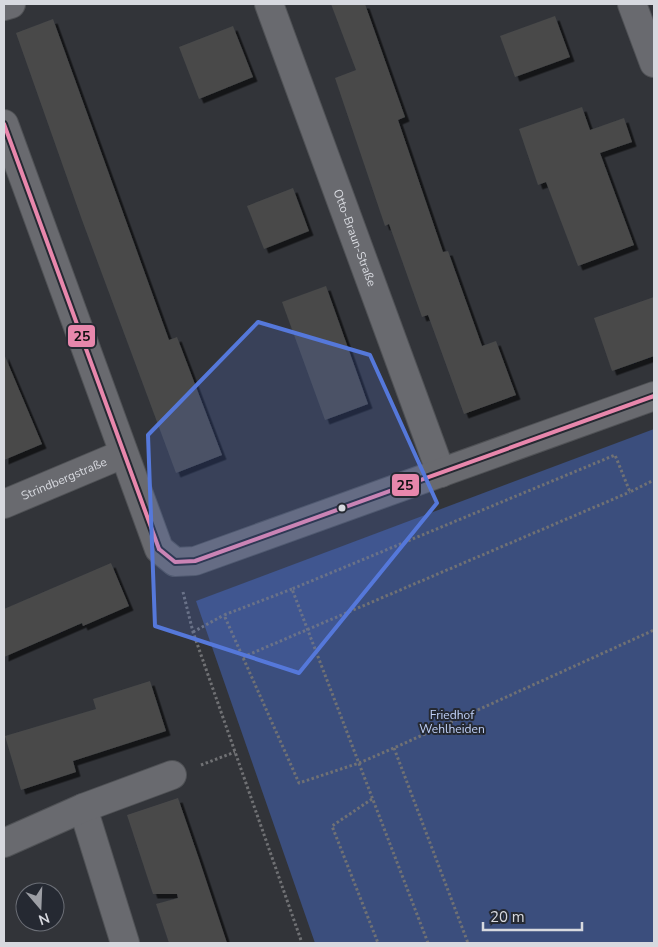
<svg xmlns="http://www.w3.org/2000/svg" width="658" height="947" viewBox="0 0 658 947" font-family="'Nunito Sans',sans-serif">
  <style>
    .green { fill: #3b4e7d }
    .building { fill: #48494a; filter: url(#shadow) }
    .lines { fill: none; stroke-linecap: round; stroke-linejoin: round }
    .minor-casing { stroke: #505256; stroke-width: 30 }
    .path { stroke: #707174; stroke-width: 3; stroke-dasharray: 2.5 2.5; stroke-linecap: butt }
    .minor { stroke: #696a6f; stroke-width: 28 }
    .bus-1-casing { stroke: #252932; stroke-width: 8 }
    .bus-1 { stroke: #e887ac; stroke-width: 4 }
    .marked { fill: #5578da; fill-opacity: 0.2; stroke: #5578da; stroke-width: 4; stroke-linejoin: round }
    .bus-dot { fill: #d7d9df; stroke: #252932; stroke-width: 2 }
    .labels { text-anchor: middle; stroke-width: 4; stroke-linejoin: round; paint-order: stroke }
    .street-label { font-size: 12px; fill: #d7d9df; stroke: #252932 }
    .park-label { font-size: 12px; fill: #c1d2f9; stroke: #252932 }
    .line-badge { stroke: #252932; stroke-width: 2 }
    .pale-badge-label { font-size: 14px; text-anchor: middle; font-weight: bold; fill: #111 }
  </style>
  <defs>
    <filter id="shadow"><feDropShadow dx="4.5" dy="4.5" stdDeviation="0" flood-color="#0009"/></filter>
  </defs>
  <rect width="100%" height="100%" fill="#323439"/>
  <path class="green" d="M 654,429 L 654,943 L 315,943 L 196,601 Z"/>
  <g class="building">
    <path d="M 331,4 L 365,4 L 405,117 L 398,120 L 443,252 L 448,251 L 482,346 L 496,341 L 516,395 L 464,414 L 428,315 L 422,317 L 389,224 L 385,226 L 335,78 L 356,70 Z"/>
    <path d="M 555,16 L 570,57 L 515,77 L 500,36 Z"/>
    <path d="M 53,19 L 169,340 L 177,337 L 222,455 L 176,473 L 82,220 L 16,33 Z"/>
    <path d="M 233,26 L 253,77 L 199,99 L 179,47 Z"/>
    <path d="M 582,107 L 590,130 L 624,118 L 632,142 L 600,153 L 634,245 L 578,266 L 546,182 L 538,185 L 519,129 Z"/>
    <path d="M 293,188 L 309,231 L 264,249 L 247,206 Z"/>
    <path d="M 326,286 L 368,404 L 325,420 L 282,302 Z"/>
    <path d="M 654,297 L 654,356 L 612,371 L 594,318 Z"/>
    <path d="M 4,354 L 42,444 L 4,460 Z"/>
    <path d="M 111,563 L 129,606 L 83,626 L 82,623 L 4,657 L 4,609 Z"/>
    <path d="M 150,681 L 166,731 L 73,761 L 76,772 L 21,790 L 5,736 L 96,709 L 93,699 Z"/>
    <path d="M 178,798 L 199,859 L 227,943 L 169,943 L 156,904 L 178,898 L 177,894 L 153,894 L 147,876 L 127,815 Z"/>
  </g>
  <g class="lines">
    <g class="minor-casing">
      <g id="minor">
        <path id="s1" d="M 269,4 L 441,473"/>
        <path d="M 632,4 L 654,63"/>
        <path d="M 4,6 L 11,4"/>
        <path d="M 4,124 L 159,549 L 175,562 L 195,561 L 654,396"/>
        <path id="s2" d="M 4,504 L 123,454"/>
        <path d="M 83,808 L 125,943"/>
        <path d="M 4,843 L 83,808 L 172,775"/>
      </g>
    </g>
    <g class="path">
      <path d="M 292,589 L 224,615 L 299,783 L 359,763 L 394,748 L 654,630"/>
      <path d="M 183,592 L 193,632 L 302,943"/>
      <path d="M 193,632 L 224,615"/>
      <path d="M 243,657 L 630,492"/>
      <path d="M 394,748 L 468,943"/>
      <path d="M 201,765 L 235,752"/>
      <path d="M 372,799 L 332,826 L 378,943"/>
      <path d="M 428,943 L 292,589 L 615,455 L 630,492 L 654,480"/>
    </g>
    <use href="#minor" class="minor"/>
    <g class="bus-1-casing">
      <g id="bus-1">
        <path d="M 4,124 L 159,549"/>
        <path d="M 159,549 L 175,562 L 195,561 L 654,396"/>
      </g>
    </g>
    <use href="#bus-1" class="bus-1"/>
  </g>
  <path class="marked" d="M 258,322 L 370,355 L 437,503 L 299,673 L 155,626 L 148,435 Z"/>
  <circle class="bus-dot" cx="342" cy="508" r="4.5"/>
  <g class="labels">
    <g class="street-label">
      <text dy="4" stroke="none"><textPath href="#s1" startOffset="249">Otto-Braun-Straße</textPath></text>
      <text dy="4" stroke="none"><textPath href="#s2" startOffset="65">Strindbergstraße</textPath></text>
    </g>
    <g class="park-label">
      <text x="452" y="719">Friedhof<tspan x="452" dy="14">Wehlheiden</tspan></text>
    </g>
  </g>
  <g class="line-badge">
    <rect x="67" y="324" width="29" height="24" rx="5" fill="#e887ac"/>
    <rect x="391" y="473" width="29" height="24" rx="5" fill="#e887ac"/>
  </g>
  <g class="pale-badge-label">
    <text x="82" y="341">25</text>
    <text x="405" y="490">25</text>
  </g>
  <rect width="658" height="947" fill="none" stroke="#d7d9df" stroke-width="10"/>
  <g transform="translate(40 907) rotate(161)"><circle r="24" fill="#252932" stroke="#6c6f77"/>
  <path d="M0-4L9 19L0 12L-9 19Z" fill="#9d9fa5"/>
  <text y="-8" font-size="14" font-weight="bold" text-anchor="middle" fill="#d7d9df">N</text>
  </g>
  <path d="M483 922v8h99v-8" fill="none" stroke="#d7d9df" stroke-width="2.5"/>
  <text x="490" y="922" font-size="15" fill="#d7d9df" stroke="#252932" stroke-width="4" paint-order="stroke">20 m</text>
</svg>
